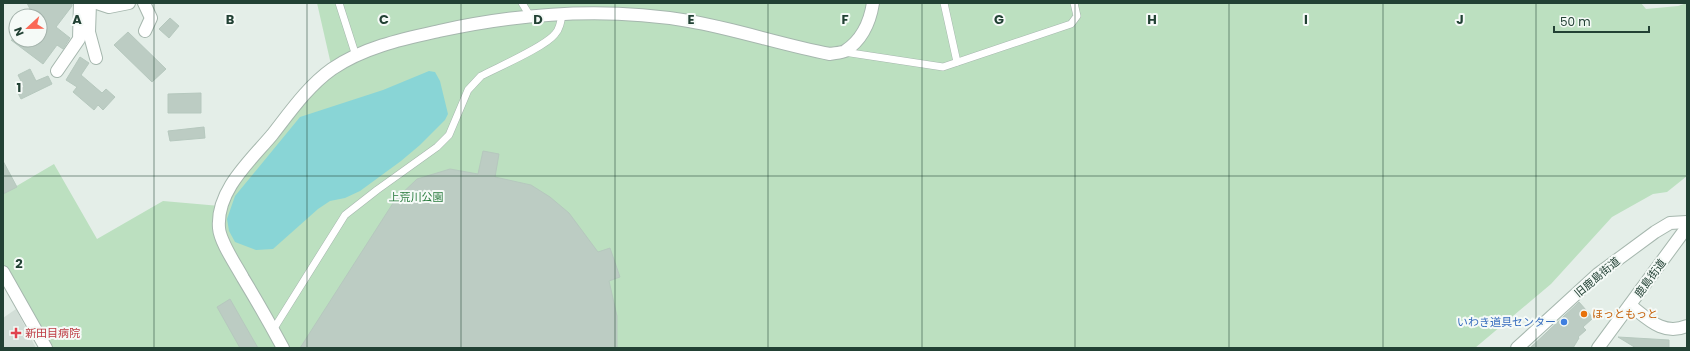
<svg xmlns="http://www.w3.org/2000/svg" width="1690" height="351" viewBox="0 0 1690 351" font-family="Poppins,'Noto Sans JP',sans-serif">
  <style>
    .built { fill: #d2ded7 }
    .green { fill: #bce0c0 }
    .water { fill: #89d5d6 }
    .building { fill: #bcccc3; stroke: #b6c8be }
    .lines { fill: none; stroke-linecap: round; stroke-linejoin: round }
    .service-casing { stroke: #a6b7ae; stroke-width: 8 }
    .minor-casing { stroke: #a6b7ae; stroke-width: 14 }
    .tertiary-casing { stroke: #a6b7ae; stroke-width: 14 }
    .service { stroke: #fff; stroke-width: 7 }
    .minor { stroke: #fff; stroke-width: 12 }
    .tertiary { stroke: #fff; stroke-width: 12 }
    .grid { fill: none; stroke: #224134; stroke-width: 1; stroke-opacity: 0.55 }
    .food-dot { fill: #e8710a; stroke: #f5faf7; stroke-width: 1.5 }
    .shop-dot { fill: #3f7fe0; stroke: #f5faf7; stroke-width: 1.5 }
    .health-dot { fill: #e0444e; stroke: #f5faf7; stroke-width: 1.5 }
    .labels { text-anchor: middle; stroke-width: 4; stroke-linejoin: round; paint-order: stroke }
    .park-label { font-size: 11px; fill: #297b3d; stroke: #f5faf7 }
    .street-label { font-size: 11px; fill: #224134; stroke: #f5faf7 }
    .food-label { font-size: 11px; fill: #c56008; stroke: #f5faf7; text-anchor: start }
    .shop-label { font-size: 11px; fill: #366cbe; stroke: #f5faf7; text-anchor: end }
    .health-label { font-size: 11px; fill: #be3a42; stroke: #f5faf7; text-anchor: start }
    .grid-label { font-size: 13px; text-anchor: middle; font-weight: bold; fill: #224134; stroke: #f5faf7; stroke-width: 4; stroke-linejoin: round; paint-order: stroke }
  </style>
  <rect width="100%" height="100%" fill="#e4eee8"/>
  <path class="built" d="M 16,309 L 36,348 L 3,348 L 3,318 Z"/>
  <path class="green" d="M 317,3 L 1641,3 L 1646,9 L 1678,6 L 1687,3 L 1687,176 L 1667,192 L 1653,194 L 1612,217 L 1551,284 L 1475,348 L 46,348 L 3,272 L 3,194 L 54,164 L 97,239 L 163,201 L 220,206 L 233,182 L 332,69 Z"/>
  <path class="water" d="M 429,71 L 435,72 L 440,81 L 448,114 L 445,120 L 420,145 L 401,161 L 360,191 L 345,198 L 330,201 L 318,209 L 273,249 L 256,250 L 235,242 L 229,231 L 227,219 L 235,196 L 300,117 L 383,90 Z"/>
  <g class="building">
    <path d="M 27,3 L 72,3 L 72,6 L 56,27 L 70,38 L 63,49 L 57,45 L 43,64 L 11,40 L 40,40 L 40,12 L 33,15 Z"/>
    <path d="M 170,18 L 179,26 L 169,38 L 159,29 Z"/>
    <path d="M 128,32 L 166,69 L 152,82 L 114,45 Z"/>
    <path d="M 80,57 L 89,63 L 81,75 L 102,93 L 106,89 L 115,97 L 103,110 L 98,105 L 94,110 L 73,92 L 77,87 L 66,80 Z"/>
    <path d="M 30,69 L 36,81 L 48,76 L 52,84 L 21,99 L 17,91 L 24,87 L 18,75 Z"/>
    <path d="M 201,93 L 201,113 L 168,113 L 168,94 Z"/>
    <path d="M 204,127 L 205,138 L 170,141 L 168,131 Z"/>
    <path d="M 483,151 L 499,154 L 495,177 L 531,185 L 550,197 L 569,213 L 598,252 L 610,248 L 620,277 L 609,281 L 617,316 L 617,348 L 300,348 L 395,200 L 417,179 L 450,169 L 478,174 Z"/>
    <path d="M 3,161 L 17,187 L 3,194 Z"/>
    <path d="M 230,299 L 258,348 L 240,348 L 217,307 Z"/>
    <path d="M 1579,302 L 1593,318 L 1583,327 L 1586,330 L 1578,337 L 1579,338 L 1573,348 L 1530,348 Z"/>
    <path d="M 1618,337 L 1669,340 L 1669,348 L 1636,348 Z"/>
  </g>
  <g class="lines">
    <g class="service-casing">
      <g id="service">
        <path d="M 339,3 L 356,56"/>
        <path d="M 522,3 L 530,16"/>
        <path d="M 944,3 L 957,62"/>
        <path d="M 844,52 L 943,67 L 1071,24 L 1077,16 L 1074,3"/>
        <path d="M 273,330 L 345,215 L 377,190 L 437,147 L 449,135 L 468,90 L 481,76 C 498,67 545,47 555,34 C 560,29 561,21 562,14"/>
      </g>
    </g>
    <g class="minor-casing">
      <g id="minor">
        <path d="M 90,3 L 89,32 L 96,58"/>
        <path d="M 97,3 L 109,7 L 129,3"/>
        <path d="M 144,3 L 151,18 L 145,31"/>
        <path d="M 57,71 L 79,39 L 80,3"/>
        <path d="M 3,272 L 46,348"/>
        <path d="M 1630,305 C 1648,319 1663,336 1687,326"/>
        <path d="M 1517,348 L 1598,274 L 1655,232 L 1670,223 L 1687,222"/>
      </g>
    </g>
    <g class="tertiary-casing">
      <g id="tertiary">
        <path d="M 283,348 C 270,324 257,301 243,278 C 236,265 220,242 219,228 C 216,191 250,161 272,135 C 290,112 308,86 332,69 C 364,47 403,39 439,31 C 521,13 606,7 689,21 C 736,29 782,45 830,54 C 834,53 841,53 845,51 C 862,40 870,22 873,3"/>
        <path d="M 1598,348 L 1687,227"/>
      </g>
    </g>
    <use href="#service" class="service"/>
    <use href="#minor" class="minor"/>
    <use href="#tertiary" class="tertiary"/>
  </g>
  <path class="grid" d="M 154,3 L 154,348M 307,3 L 307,348M 461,3 L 461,348M 615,3 L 615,348M 768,3 L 768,348M 922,3 L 922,348M 1075,3 L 1075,348M 1229,3 L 1229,348M 1383,3 L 1383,348M 1536,3 L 1536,348M 3,176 L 1687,176"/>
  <circle class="food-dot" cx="1584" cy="314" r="4"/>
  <circle class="shop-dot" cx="1564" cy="322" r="4"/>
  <path class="health-dot" d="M14 327h4v4h4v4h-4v4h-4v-4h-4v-4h4z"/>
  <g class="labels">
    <g class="park-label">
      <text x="416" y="201">上荒川公園</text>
    </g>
    <g class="street-label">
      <text transform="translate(1597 277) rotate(-40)" y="4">旧鹿島街道</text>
      <text transform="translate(1650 278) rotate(-54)" y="4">鹿島街道</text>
    </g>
    <g class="food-label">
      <text x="1592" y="318">ほっともっと</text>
    </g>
    <g class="shop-label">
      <text x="1556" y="326">いわき道具センター</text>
    </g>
    <g class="health-label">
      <text x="25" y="337">新田目病院</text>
    </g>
  </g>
  <g class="grid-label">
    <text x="77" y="24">A</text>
    <text x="230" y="24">B</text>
    <text x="384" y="24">C</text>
    <text x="538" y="24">D</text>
    <text x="691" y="24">E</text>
    <text x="845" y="24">F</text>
    <text x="999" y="24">G</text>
    <text x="1152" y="24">H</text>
    <text x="1306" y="24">I</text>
    <text x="1460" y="24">J</text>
    <text x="19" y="92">1</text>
    <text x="19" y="268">2</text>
  </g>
  <rect width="1690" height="351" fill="none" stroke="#224134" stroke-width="8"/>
  <g transform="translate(28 28) rotate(248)"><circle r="19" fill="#f5faf7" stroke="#a1b0a9"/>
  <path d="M0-3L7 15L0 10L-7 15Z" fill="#fa6856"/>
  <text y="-6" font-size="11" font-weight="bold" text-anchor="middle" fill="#224134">N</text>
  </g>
  <path d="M1554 26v6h95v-6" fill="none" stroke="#224134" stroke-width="2"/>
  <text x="1560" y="26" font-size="12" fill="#224134" stroke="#f5faf7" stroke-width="3" paint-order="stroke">50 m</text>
</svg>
